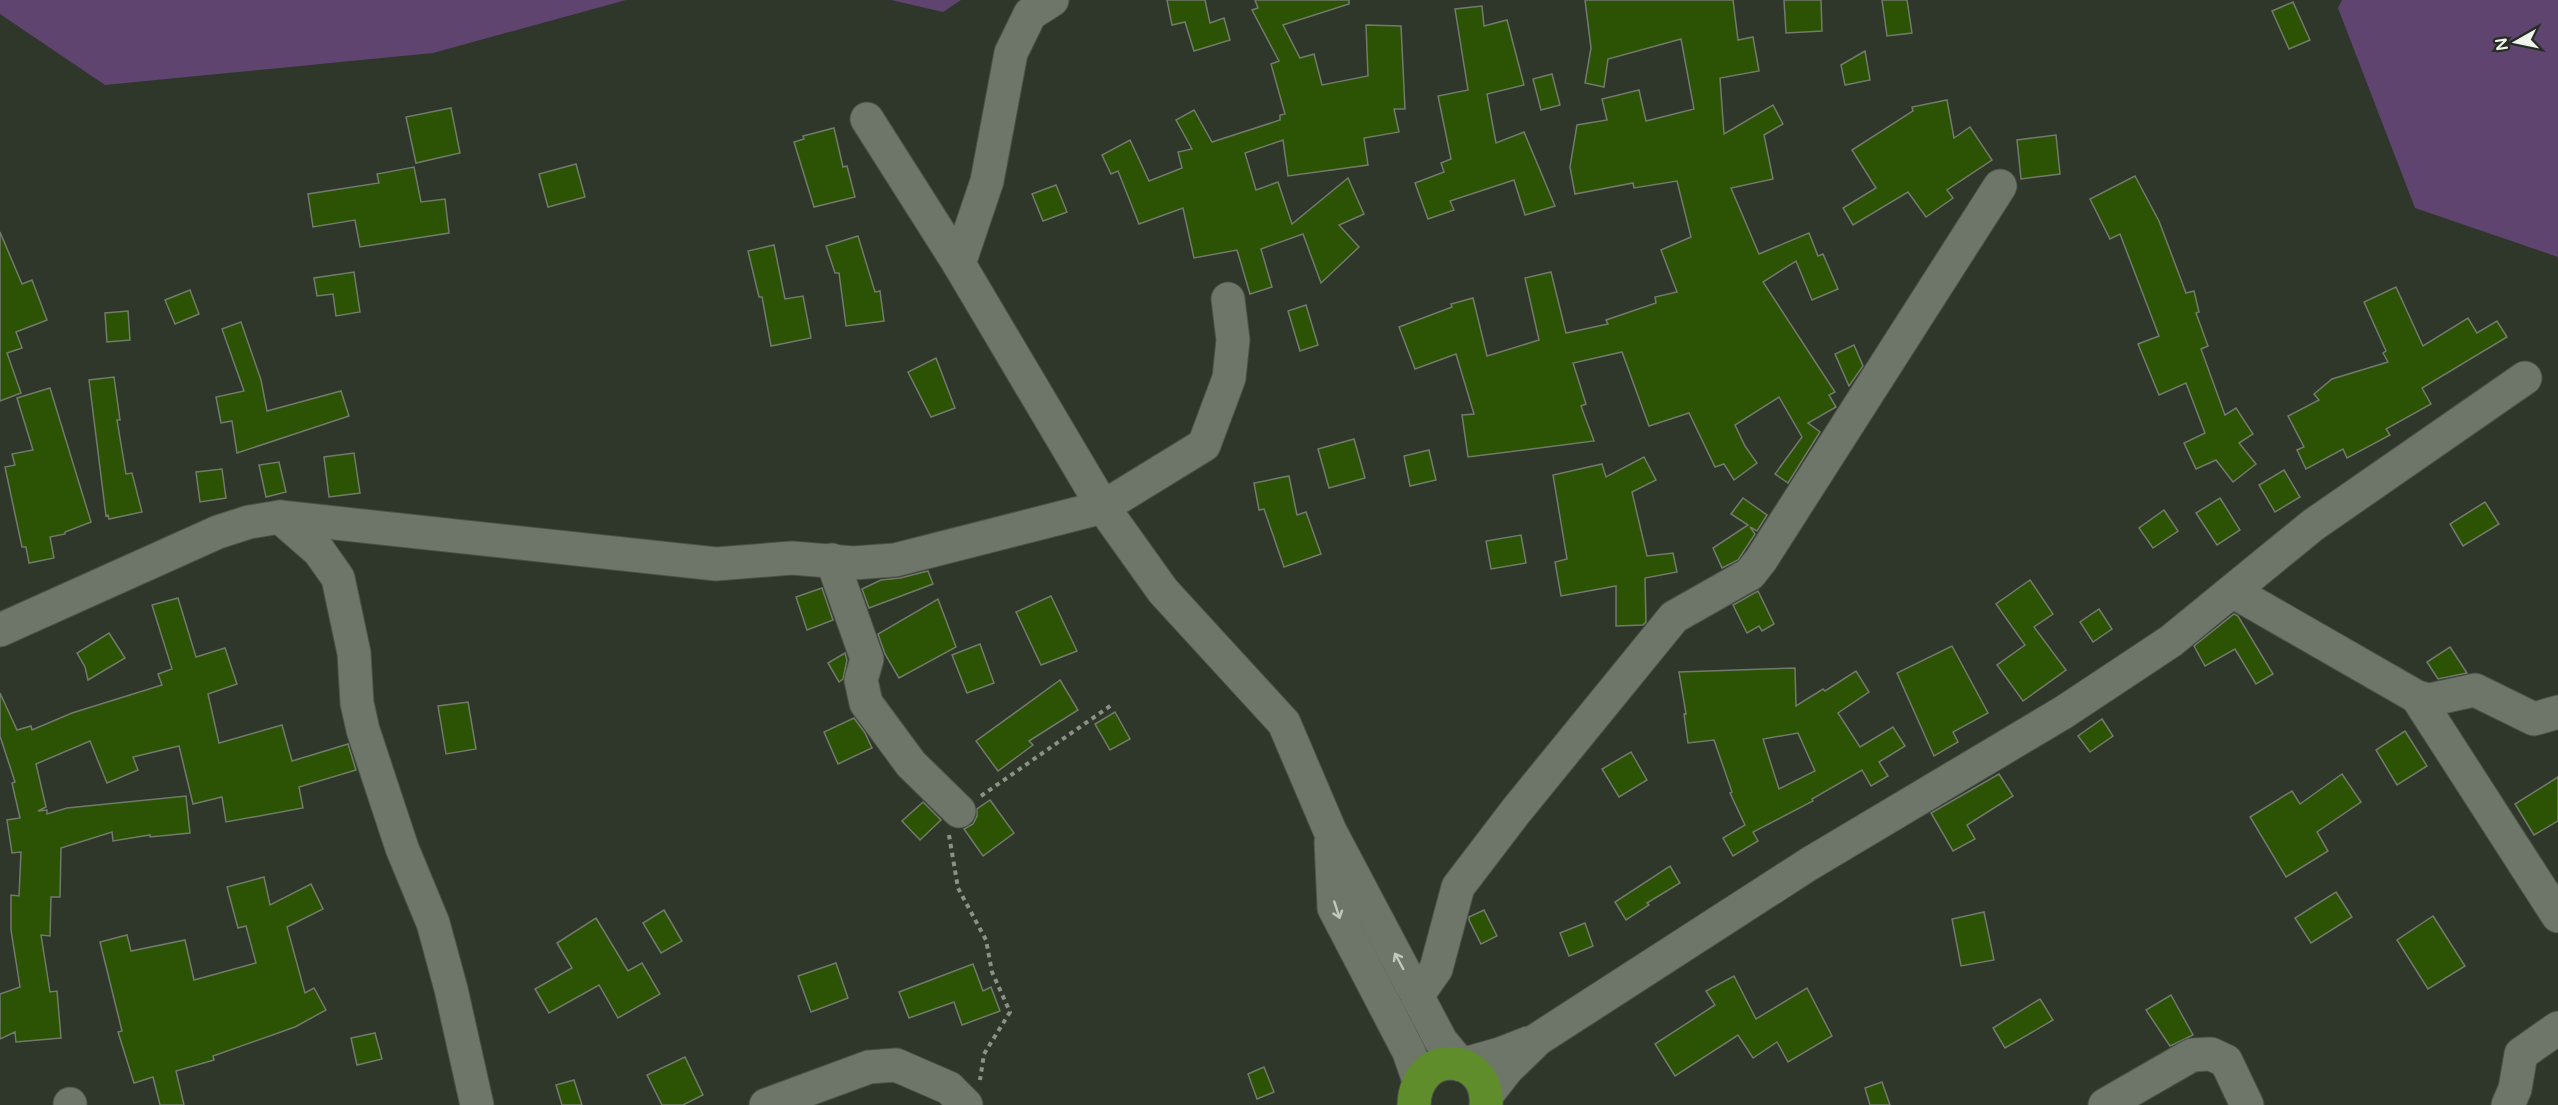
<svg xmlns="http://www.w3.org/2000/svg" width="2558" height="1105" viewBox="0 0 2558 1105" font-family="'Varela Round',sans-serif">
  <style>
    .green { fill: #5f446f }
    .building { fill: #2c5304; stroke: #727a6d; stroke-width: 1.5; fill-rule: evenodd }
    .lines { fill: none; stroke-linecap: round; stroke-linejoin: round }
    .minor-casing { stroke: #4b5147; stroke-width: 35 }
    .major-casing { stroke: #4b5147; stroke-width: 35 }
    .path { stroke: #8b9187; stroke-width: 4; stroke-dasharray: 4.5 4.5; stroke-linecap: butt }
    .minor { stroke: #6d7668; stroke-width: 33 }
    .major { stroke: #608d2c; stroke-width: 33 }
    .oneway { stroke: #c2c8be }
  </style>
  <rect width="100%" height="100%" fill="#2f362a"/>
  <g class="green">
    <path d="M 0,0 L 626,0 L 433,53 L 105,85 L 0,14 Z"/>
    <path d="M 891,0 L 961,0 L 943,12 Z"/>
    <path d="M 2342,0 L 2558,0 L 2558,257 L 2415,208 L 2338,8 Z"/>
  </g>
  <g class="building">
    <path d="M 1167,0 L 1205,0 L 1210,23 L 1224,18 L 1230,40 L 1194,51 L 1185,22 L 1172,25 Z"/>
    <path d="M 1255,0 L 1349,0 L 1349,4 L 1283,25 L 1300,58 L 1314,54 L 1322,85 L 1368,76 L 1366,25 L 1401,26 L 1405,109 L 1394,109 L 1399,132 L 1364,138 L 1368,165 L 1288,176 L 1283,140 L 1245,153 L 1256,190 L 1278,182 L 1292,224 L 1348,178 L 1364,214 L 1339,225 L 1359,247 L 1321,283 L 1303,234 L 1261,249 L 1272,287 L 1250,294 L 1237,250 L 1194,258 L 1183,208 L 1139,224 L 1118,171 L 1111,174 L 1102,155 L 1130,140 L 1149,181 L 1182,168 L 1178,152 L 1192,149 L 1176,120 L 1194,110 L 1212,142 L 1280,120 L 1280,115 L 1285,114 L 1271,64 L 1279,61 L 1252,10 L 1258,8 Z"/>
    <path d="M 1585,0 L 1733,0 L 1738,40 L 1753,37 L 1759,71 L 1720,78 L 1724,134 L 1773,105 L 1783,124 L 1764,135 L 1773,179 L 1731,188 L 1759,254 L 1809,233 L 1818,256 L 1823,254 L 1838,289 L 1812,300 L 1796,261 L 1763,282 L 1835,392 L 1829,395 L 1836,407 L 1808,423 L 1820,432 L 1788,483 L 1775,474 L 1802,437 L 1779,397 L 1735,425 L 1745,446 L 1757,463 L 1734,480 L 1724,464 L 1715,467 L 1689,413 L 1649,426 L 1622,352 L 1573,363 L 1586,404 L 1581,406 L 1594,441 L 1468,457 L 1462,415 L 1474,414 L 1456,354 L 1415,369 L 1399,327 L 1452,307 L 1451,304 L 1473,298 L 1487,356 L 1539,340 L 1525,278 L 1551,272 L 1566,333 L 1608,324 L 1606,320 L 1656,303 L 1655,297 L 1677,292 L 1661,250 L 1691,237 L 1677,181 L 1634,188 L 1633,183 L 1575,194 L 1570,167 L 1577,125 L 1607,120 L 1602,99 L 1639,90 L 1646,121 L 1694,109 L 1681,39 L 1608,59 L 1604,87 L 1585,83 L 1591,48 Z"/>
    <path d="M 1784,0 L 1821,0 L 1822,31 L 1786,33 Z"/>
    <path d="M 1882,0 L 1907,0 L 1912,33 L 1887,36 Z"/>
    <path d="M 2293,2 L 2310,40 L 2289,49 L 2272,11 Z"/>
    <path d="M 1482,6 L 1484,26 L 1507,20 L 1524,85 L 1487,94 L 1496,143 L 1524,132 L 1555,206 L 1525,215 L 1514,180 L 1450,201 L 1454,210 L 1428,219 L 1415,183 L 1444,172 L 1441,163 L 1451,159 L 1438,96 L 1468,90 L 1455,9 Z"/>
    <path d="M 1865,51 L 1870,80 L 1845,85 L 1841,65 Z"/>
    <path d="M 1552,74 L 1560,105 L 1541,110 L 1533,79 Z"/>
    <path d="M 1947,100 L 1954,138 L 1970,127 L 1992,160 L 1947,190 L 1953,198 L 1926,217 L 1908,192 L 1853,225 L 1843,208 L 1876,188 L 1852,150 L 1913,111 L 1912,107 Z"/>
    <path d="M 451,108 L 460,153 L 416,163 L 406,117 Z"/>
    <path d="M 834,128 L 843,167 L 847,166 L 855,197 L 814,207 L 794,142 L 804,139 L 803,136 Z"/>
    <path d="M 2056,135 L 2060,174 L 2021,179 L 2017,140 Z"/>
    <path d="M 576,164 L 585,197 L 548,207 L 539,174 Z"/>
    <path d="M 414,167 L 421,202 L 445,199 L 449,233 L 360,247 L 355,220 L 313,227 L 308,194 L 379,183 L 377,174 Z"/>
    <path d="M 2135,176 L 2159,221 L 2186,293 L 2194,291 L 2199,312 L 2196,313 L 2208,346 L 2201,349 L 2225,415 L 2236,408 L 2253,434 L 2239,443 L 2256,464 L 2233,482 L 2216,460 L 2196,469 L 2184,443 L 2205,433 L 2186,383 L 2159,395 L 2138,344 L 2159,336 L 2120,234 L 2110,239 L 2090,199 Z"/>
    <path d="M 1056,185 L 1067,212 L 1043,221 L 1032,194 Z"/>
    <path d="M 0,232 L 22,284 L 32,280 L 47,320 L 16,332 L 22,348 L 7,353 L 21,393 L 0,401 Z"/>
    <path d="M 858,236 L 875,292 L 880,291 L 884,321 L 846,326 L 839,273 L 835,273 L 826,246 Z"/>
    <path d="M 774,245 L 785,299 L 803,296 L 811,338 L 771,346 L 762,297 L 759,297 L 748,251 Z"/>
    <path d="M 354,272 L 360,312 L 336,316 L 333,294 L 317,296 L 314,278 Z"/>
    <path d="M 2396,287 L 2423,346 L 2468,318 L 2477,333 L 2497,321 L 2507,337 L 2422,388 L 2431,404 L 2386,429 L 2390,435 L 2347,458 L 2343,449 L 2306,469 L 2297,450 L 2304,447 L 2288,416 L 2319,400 L 2314,394 L 2332,379 L 2388,362 L 2383,353 L 2386,351 L 2364,302 Z"/>
    <path d="M 190,290 L 199,314 L 175,324 L 165,300 Z"/>
    <path d="M 1306,305 L 1318,345 L 1300,351 L 1288,311 Z"/>
    <path d="M 128,311 L 130,340 L 107,342 L 105,313 Z"/>
    <path d="M 241,322 L 261,380 L 267,411 L 341,391 L 349,416 L 237,453 L 232,421 L 221,423 L 216,397 L 244,391 L 222,329 Z"/>
    <path d="M 1854,345 L 1863,366 L 1849,386 L 1835,354 Z"/>
    <path d="M 936,358 L 955,408 L 931,417 L 908,372 Z"/>
    <path d="M 114,377 L 120,420 L 117,420 L 126,474 L 132,473 L 142,512 L 109,519 L 108,515 L 106,516 L 89,380 Z"/>
    <path d="M 50,388 L 91,522 L 65,532 L 65,534 L 50,537 L 54,558 L 29,563 L 26,547 L 22,547 L 5,467 L 15,465 L 12,454 L 33,450 L 17,398 Z"/>
    <path d="M 1354,439 L 1365,478 L 1329,488 L 1318,449 Z"/>
    <path d="M 1429,450 L 1436,480 L 1410,486 L 1404,456 Z"/>
    <path d="M 354,453 L 360,493 L 329,497 L 324,457 Z"/>
    <path d="M 1644,457 L 1656,480 L 1632,492 L 1647,556 L 1673,553 L 1677,572 L 1645,578 L 1646,622 L 1643,625 L 1616,626 L 1616,586 L 1561,596 L 1555,562 L 1567,559 L 1553,475 L 1602,464 L 1606,477 Z"/>
    <path d="M 279,462 L 286,492 L 266,497 L 259,465 Z"/>
    <path d="M 222,469 L 226,498 L 200,502 L 196,472 Z"/>
    <path d="M 2284,470 L 2300,497 L 2275,512 L 2259,485 Z"/>
    <path d="M 1289,476 L 1297,515 L 1306,512 L 1321,554 L 1284,567 L 1264,509 L 1259,510 L 1254,483 Z"/>
    <path d="M 1743,498 L 1767,515 L 1757,531 L 1750,527 L 1755,534 L 1738,560 L 1722,568 L 1713,548 L 1748,525 L 1731,514 Z"/>
    <path d="M 2220,498 L 2240,530 L 2217,545 L 2196,513 Z"/>
    <path d="M 2485,502 L 2499,524 L 2463,546 L 2450,524 Z"/>
    <path d="M 2164,510 L 2178,531 L 2153,548 L 2139,528 Z"/>
    <path d="M 1521,535 L 1526,563 L 1491,569 L 1486,541 Z"/>
    <path d="M 928,571 L 933,584 L 869,608 L 862,589 L 881,580 L 900,578 Z"/>
    <path d="M 2030,580 L 2053,614 L 2034,627 L 2066,670 L 2023,701 L 1997,665 L 2025,645 L 1996,604 Z"/>
    <path d="M 822,588 L 833,620 L 807,630 L 796,597 Z"/>
    <path d="M 1758,591 L 1774,624 L 1762,631 L 1759,626 L 1747,633 L 1733,605 Z"/>
    <path d="M 1051,596 L 1077,651 L 1041,665 L 1016,612 Z"/>
    <path d="M 178,598 L 196,657 L 225,648 L 237,684 L 208,694 L 219,743 L 282,725 L 292,761 L 348,744 L 356,770 L 299,787 L 303,808 L 226,822 L 222,797 L 193,804 L 179,746 L 133,757 L 138,770 L 107,783 L 90,741 L 36,764 L 46,807 L 38,811 L 47,810 L 47,814 L 67,808 L 186,796 L 190,833 L 150,837 L 150,835 L 113,841 L 112,832 L 61,848 L 60,897 L 51,897 L 50,936 L 41,935 L 50,992 L 57,991 L 61,1038 L 16,1042 L 15,1032 L 0,1039 L 0,994 L 20,987 L 11,930 L 11,895 L 19,896 L 21,852 L 12,853 L 7,820 L 20,818 L 12,783 L 15,782 L 0,736 L 0,693 L 17,730 L 31,726 L 32,730 L 72,713 L 162,685 L 158,674 L 172,669 L 152,605 Z"/>
    <path d="M 938,599 L 956,647 L 899,678 L 885,654 L 878,634 Z"/>
    <path d="M 2099,609 L 2112,629 L 2093,642 L 2080,622 Z"/>
    <path d="M 2234,614 L 2238,616 L 2273,674 L 2256,684 L 2235,649 L 2205,666 L 2194,646 Z"/>
    <path d="M 109,633 L 125,658 L 88,680 L 85,667 L 77,653 Z"/>
    <path d="M 980,644 L 994,683 L 967,693 L 952,655 Z"/>
    <path d="M 1952,646 L 1988,713 L 1953,732 L 1958,742 L 1934,756 L 1897,673 Z"/>
    <path d="M 2450,647 L 2467,673 L 2438,679 L 2427,662 Z"/>
    <path d="M 845,653 L 847,660 L 843,679 L 839,682 L 828,663 Z"/>
    <path d="M 1795,668 L 1796,706 L 1823,689 L 1825,691 L 1856,671 L 1869,692 L 1838,713 L 1860,747 L 1893,727 L 1905,746 L 1879,762 L 1888,776 L 1871,786 L 1862,770 L 1812,799 L 1813,801 L 1753,832 L 1758,841 L 1733,856 L 1723,838 L 1745,825 L 1730,793 L 1732,792 L 1714,740 L 1688,743 L 1684,714 L 1686,714 L 1679,672 ZM 1798,733 L 1815,771 L 1779,789 L 1763,739 Z"/>
    <path d="M 1060,680 L 1078,710 L 1029,741 L 1033,745 L 998,771 L 976,741 Z"/>
    <path d="M 468,702 L 476,749 L 446,754 L 438,706 Z"/>
    <path d="M 1115,712 L 1130,739 L 1110,750 L 1095,724 Z"/>
    <path d="M 854,718 L 865,733 L 872,748 L 838,764 L 824,732 Z"/>
    <path d="M 2102,719 L 2113,736 L 2090,752 L 2078,736 Z"/>
    <path d="M 2405,731 L 2427,766 L 2397,785 L 2376,750 Z"/>
    <path d="M 1631,752 L 1647,780 L 1619,797 L 1602,769 Z"/>
    <path d="M 1999,774 L 2013,796 L 1967,825 L 1975,839 L 1953,851 L 1931,813 Z"/>
    <path d="M 2342,774 L 2361,802 L 2317,832 L 2328,851 L 2286,877 L 2250,817 L 2292,791 L 2300,804 Z"/>
    <path d="M 2558,777 L 2558,821 L 2534,835 L 2515,804 Z"/>
    <path d="M 990,800 L 1014,833 L 983,856 L 964,829 L 973,824 L 977,816 L 977,809 Z"/>
    <path d="M 923,802 L 941,820 L 920,840 L 902,821 Z"/>
    <path d="M 1670,866 L 1680,883 L 1647,903 L 1649,905 L 1626,920 L 1615,902 Z"/>
    <path d="M 264,877 L 270,905 L 311,884 L 323,909 L 287,927 L 305,993 L 314,988 L 326,1010 L 295,1027 L 213,1056 L 214,1060 L 176,1071 L 184,1105 L 160,1105 L 153,1077 L 134,1083 L 118,1032 L 122,1031 L 100,942 L 127,935 L 131,951 L 185,940 L 194,980 L 256,963 L 246,926 L 238,928 L 227,887 Z"/>
    <path d="M 2336,892 L 2352,917 L 2311,943 L 2295,918 Z"/>
    <path d="M 664,910 L 682,941 L 661,953 L 643,923 Z"/>
    <path d="M 1484,910 L 1497,936 L 1481,944 L 1469,920 L 1469,917 Z"/>
    <path d="M 1984,912 L 1994,960 L 1961,966 L 1952,919 Z"/>
    <path d="M 2433,916 L 2465,966 L 2428,989 L 2397,940 Z"/>
    <path d="M 596,918 L 628,971 L 642,963 L 660,994 L 618,1018 L 599,985 L 549,1013 L 535,989 L 572,968 L 557,943 Z"/>
    <path d="M 1585,923 L 1593,946 L 1569,956 L 1560,933 Z"/>
    <path d="M 836,963 L 848,998 L 811,1012 L 798,976 Z"/>
    <path d="M 973,964 L 983,991 L 991,987 L 1000,1011 L 962,1025 L 954,1002 L 909,1018 L 899,992 Z"/>
    <path d="M 1734,976 L 1756,1019 L 1807,988 L 1832,1036 L 1788,1062 L 1777,1042 L 1753,1058 L 1738,1035 L 1675,1076 L 1655,1044 L 1715,1005 L 1706,991 Z"/>
    <path d="M 2171,995 L 2193,1035 L 2170,1046 L 2146,1010 Z"/>
    <path d="M 2040,999 L 2053,1020 L 2005,1048 L 1993,1028 Z"/>
    <path d="M 375,1033 L 382,1059 L 357,1065 L 351,1038 Z"/>
    <path d="M 685,1057 L 703,1095 L 683,1105 L 662,1105 L 647,1075 Z"/>
    <path d="M 1264,1067 L 1274,1092 L 1257,1099 L 1248,1074 Z"/>
    <path d="M 574,1080 L 582,1105 L 562,1105 L 556,1085 Z"/>
    <path d="M 1882,1082 L 1890,1105 L 1870,1105 L 1865,1088 Z"/>
  </g>
  <g class="lines">
    <g class="minor-casing">
      <g id="minor">
        <path d="M 867,119 L 959,264 L 1103,507 L 1163,591 L 1284,723 L 1330,831 L 1441,1041 L 1461,1065 L 1500,1054 L 1528,1043"/>
        <path d="M 959,264 L 987,181 L 1011,53 L 1030,14 L 1052,0"/>
        <path d="M 280,517 L 319,551 L 338,578 L 354,653 L 357,703 L 363,730 L 402,848 L 433,923 L 451,989 L 477,1105"/>
        <path d="M 832,560 L 867,659 L 861,680 L 866,703 L 911,764 L 959,811"/>
        <path d="M 2234,592 L 2417,697 L 2429,700 L 2475,690 L 2534,719 L 2558,712"/>
        <path d="M 0,630 L 218,532 L 249,522 L 280,517 L 716,564 L 792,558 L 853,563 L 895,560 L 1103,507 L 1204,445 L 1229,378 L 1233,340 L 1228,299"/>
        <path d="M 2417,697 L 2558,916"/>
        <path d="M 1331,842 L 1334,908 L 1409,1052 L 1419,1081"/>
        <path d="M 1417,996 L 1436,969 L 1458,887 L 1516,811 L 1674,617 L 1750,574 L 1761,560 L 2000,186"/>
        <path d="M 1486,1096 L 1507,1069 L 1538,1039 L 1809,864 L 2064,712 L 2171,641 L 2313,525 L 2525,378"/>
        <path d="M 70,1105 L 70,1104"/>
        <path d="M 766,1105 L 869,1067 L 896,1065 L 949,1088 L 966,1105"/>
        <path d="M 2105,1105 L 2192,1055 L 2211,1054 L 2226,1061 L 2247,1105"/>
        <path d="M 2508,1105 L 2515,1089 L 2521,1054 L 2558,1028"/>
      </g>
    </g>
    <g class="major-casing">
      <path id="major" d="M 1414,1105 C 1416,1046 1490,1053 1486,1105"/>
    </g>
    <g class="path">
      <path d="M 981,796 L 1113,704"/>
      <path d="M 949,835 L 958,888 L 986,940 L 992,972 L 1010,1012 L 984,1054 L 980,1080"/>
    </g>
    <use href="#minor" class="minor"/>
    <use href="#major" class="major"/>
  </g>
  <defs><path id="oneway-shaft" d="M-6 0H5M1.5-3L5.5 0L1.5 3" fill="none" stroke-width="1.6" stroke-linecap="round" stroke-linejoin="round" transform="scale(1.5)"/></defs>
  <g class="oneway">
    <use href="#oneway-shaft" transform="translate(1337 910) rotate(72)"/>
    <use href="#oneway-shaft" transform="translate(1399 961) rotate(-118)"/>
  </g>
  <g transform="translate(2516 42) rotate(261)" stroke="#252c21" stroke-width="4.5" paint-order="stroke">
  <path d="M0-4.5L10 22L0 15L-10 22Z" fill="#eff4ec"/>
  <text y="-9" font-size="16" font-weight="bold" text-anchor="middle" fill="#eff4ec">N</text>
  </g>
</svg>
